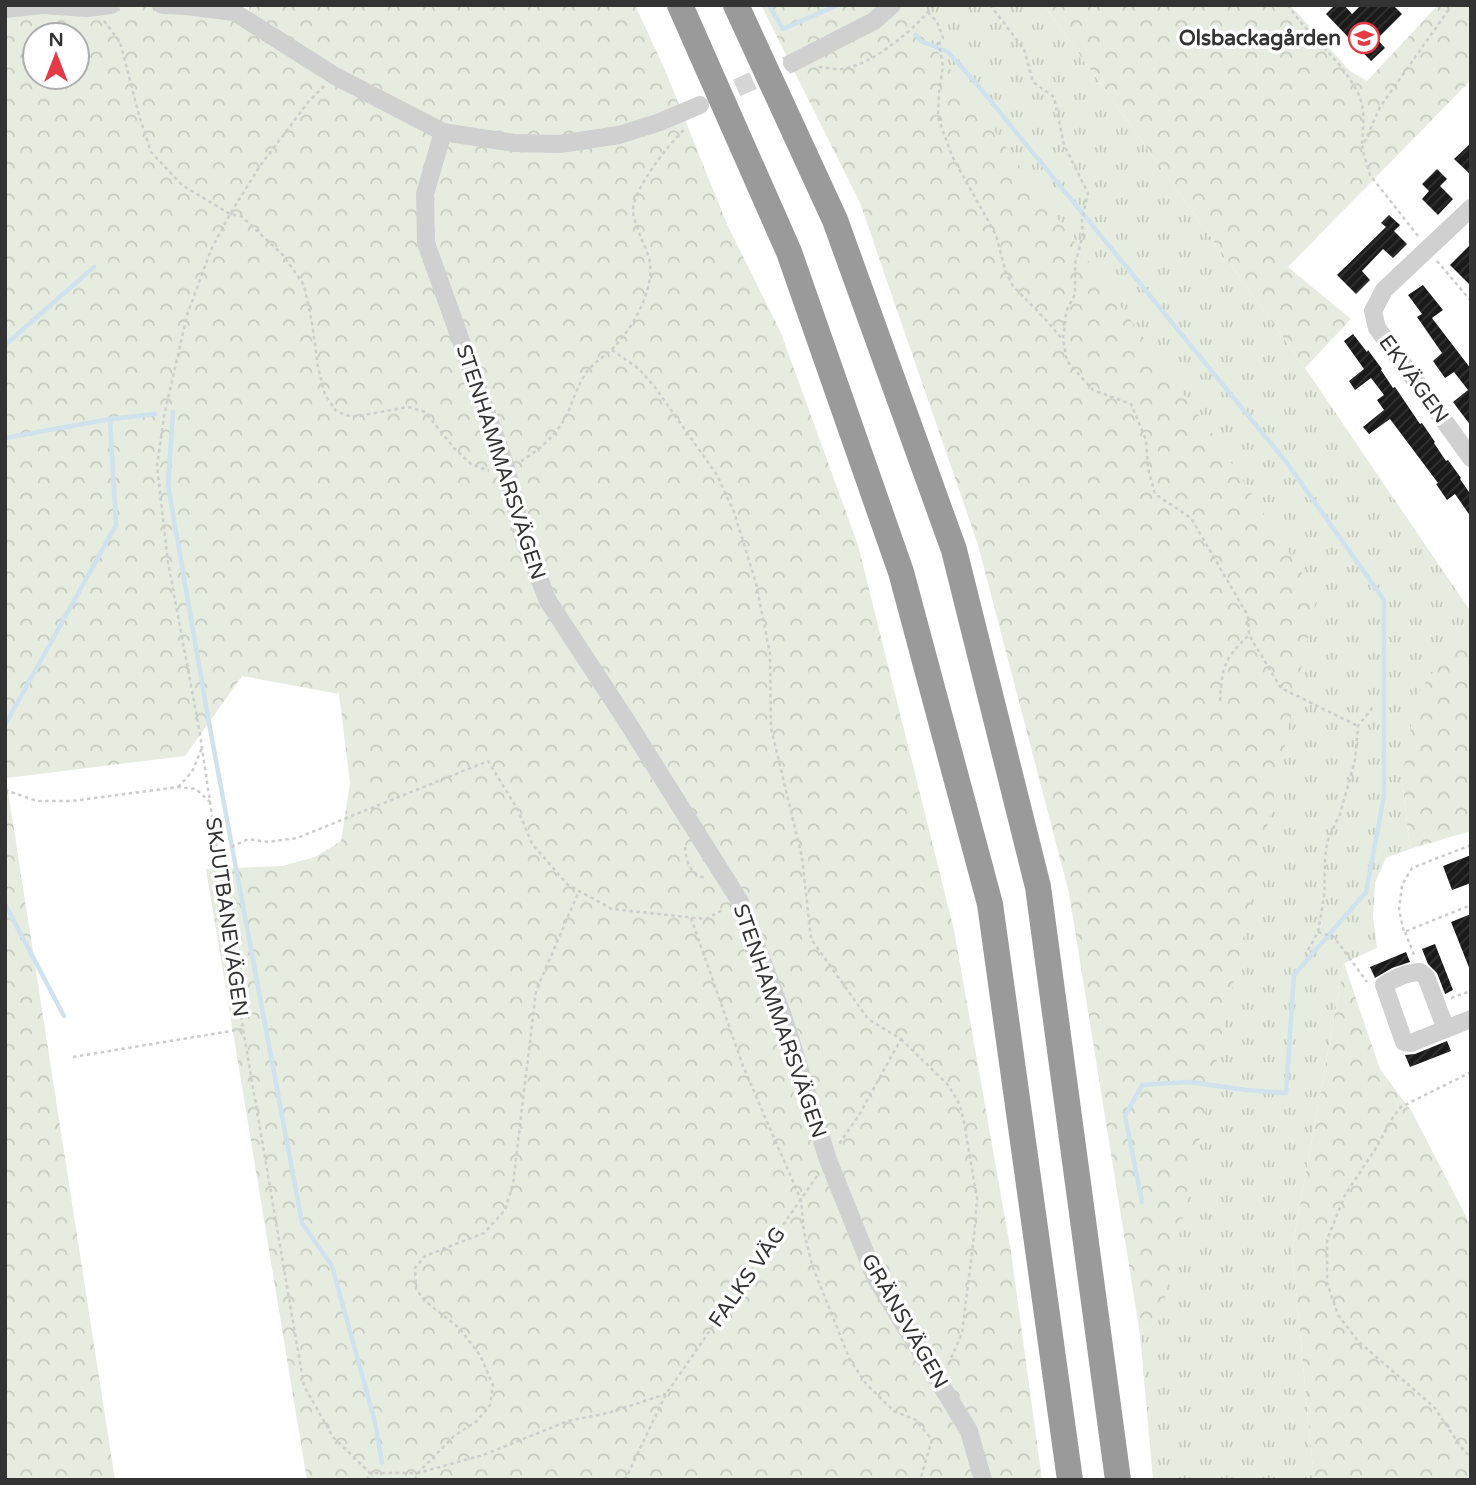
<svg xmlns="http://www.w3.org/2000/svg" width="1476" height="1485" viewBox="0 0 1476 1485" font-family="'Varela Round',sans-serif">
  <style>
    .grass { fill: url(#grass-tufts) }
    .forest { fill: url(#forest-crowns); fill-rule: evenodd }
    .lines { fill: none; stroke-linecap: round; stroke-linejoin: round }
    .stream { stroke: #cfe2ee; stroke-width: 4.5 }
    .building { fill: url(#building-hatch) }
    .minor-tunnel { stroke: #d6d6d6; stroke-width: 18; stroke-dasharray: 18 9; stroke-linecap: butt }
    .path { stroke: #cdcdcd; stroke-width: 2.5; stroke-dasharray: 3.5 3.5; stroke-linecap: butt }
    .minor { stroke: #d0d0d0; stroke-width: 18 }
    .highway { stroke: #9a9a9a; stroke-width: 26 }
    .labels { text-anchor: middle; stroke-width: 7; stroke-linejoin: round; paint-order: stroke }
    .poi-label { font-size: 21px; font-weight: bold; fill: #333; stroke: #fff; text-anchor: end }
    .street-label { font-size: 21px; fill: #333; stroke: #fff }
  </style>
  <defs>
    <pattern id="grass-tufts" width="24" height="20" patternUnits="userSpaceOnUse" patternTransform="scale(1.75)"><rect width="24" height="20" fill="#e6ecdf"/><path d="M3 7l-1-3M5 7V3M7 7l1-3M15 17l-1-3M17 17v-4M19 17l1-3" fill="none" stroke="#c6cbc0"/></pattern>
    <pattern id="forest-crowns" width="20" height="18" patternUnits="userSpaceOnUse" patternTransform="scale(1.75)"><rect width="20" height="18" fill="#e6ecdf"/><path d="M2 6a3 3 0 1 1 6 0M12 15a3 3 0 1 1 6 0" fill="none" stroke="#c6cbc0"/></pattern>
    <pattern id="building-hatch" width="6" height="6" patternUnits="userSpaceOnUse" patternTransform="scale(1.75)"><rect width="6" height="6" fill="#1a1a1a"/><path d="M-1 1l2-2M0 6l6-6M5 7l2-2" fill="none" stroke="#333"/></pattern>
  </defs>
  <rect width="100%" height="100%" fill="#fff"/>
  <path class="grass" d="M 904,5 L 1044,5 L 1305,368 L 1471,612 L 1471,619 L 1402,779 L 1410,849 L 1386,858 L 1375,883 L 1373,917 L 1377,948 L 1344,963 L 1292,1249 L 1314,1480 L 1153,1480 L 1140,1334 L 1161,1318 Z"/>
  <g class="forest">
    <path d="M 5,5 L 162,5 L 250,22 L 249,5 L 635,5 L 665,70 L 727,224 L 781,333 L 858,545 L 954,930 L 1011,1252 L 1042,1480 L 307,1480 L 206,869 L 282,866 L 315,857 L 341,841 L 350,783 L 339,694 L 242,676 L 185,756 L 6,778 L 115,1480 L 5,1480 ZM 35,35 L 77,35 L 77,77 L 35,77 Z"/>
    <path d="M 761,5 L 904,5 L 1216,439 L 1317,596 L 1161,1318 L 1140,1334 L 1069,893 L 978,545 L 860,203 Z"/>
    <path d="M 1044,5 L 1290,5 L 1350,71 L 1367,81 L 1438,5 L 1471,5 L 1471,80 L 1288,267 L 1351,319 L 1305,368 Z"/>
    <path d="M 1471,619 L 1471,831 L 1410,849 L 1402,779 L 1416,696 Z"/>
    <path d="M 1344,963 L 1380,1069 L 1412,1112 L 1471,1226 L 1471,1480 L 1314,1480 L 1292,1249 Z"/>
  </g>
  <g class="lines">
    <g class="stream">
      <path d="M 769,5 L 783,29 L 838,5"/>
      <path d="M 916,35 L 921,41 L 948,52 L 975,82 L 1287,463 L 1384,600 L 1384,796 L 1366,892 L 1294,975 L 1286,1093 L 1246,1090 L 1189,1082 L 1142,1085 L 1125,1116 L 1142,1202"/>
      <path d="M 5,345 L 94,267"/>
      <path d="M 173,412 L 168,485 L 209,723 L 302,1223 L 332,1266 L 375,1422 L 382,1463"/>
      <path d="M 5,438 L 110,419 L 155,414"/>
      <path d="M 5,725 L 116,525 L 110,419"/>
      <path d="M 5,904 L 64,1016"/>
    </g>
  </g>
  <g class="building">
    <path d="M 1335,5 L 1344,5 L 1352,14 L 1361,5 L 1393,5 L 1402,14 L 1377,39 L 1385,48 L 1371,61 L 1326,14 Z"/>
    <path d="M 1471,143 L 1471,175 L 1454,159 Z"/>
    <path d="M 1437,169 L 1447,179 L 1440,186 L 1453,199 L 1438,215 L 1422,199 L 1429,191 L 1422,184 Z"/>
    <path d="M 1389,215 L 1400,225 L 1394,231 L 1407,244 L 1393,258 L 1383,249 L 1362,271 L 1370,280 L 1356,294 L 1337,275 L 1386,227 L 1381,223 Z"/>
    <path d="M 1471,244 L 1471,286 L 1450,265 Z"/>
    <path d="M 1423,285 L 1443,310 L 1432,318 L 1471,369 L 1471,426 L 1453,402 L 1468,390 L 1454,372 L 1445,378 L 1433,361 L 1442,353 L 1417,317 L 1422,314 L 1408,295 Z"/>
    <path d="M 1353,334 L 1367,352 L 1368,350 L 1382,369 L 1381,370 L 1393,388 L 1395,387 L 1420,424 L 1422,423 L 1435,442 L 1434,443 L 1446,461 L 1448,460 L 1461,478 L 1460,479 L 1471,495 L 1471,517 L 1455,494 L 1447,500 L 1436,484 L 1438,483 L 1390,419 L 1369,434 L 1363,427 L 1384,410 L 1377,400 L 1384,395 L 1371,378 L 1355,390 L 1349,381 L 1364,369 L 1344,341 Z"/>
    <path d="M 1471,855 L 1471,883 L 1452,890 L 1443,866 Z"/>
    <path d="M 1471,914 L 1471,970 L 1470,970 L 1451,922 Z"/>
    <path d="M 1435,944 L 1453,990 L 1445,994 L 1437,973 L 1428,964 L 1422,949 Z"/>
    <path d="M 1406,952 L 1410,962 L 1392,968 L 1375,978 L 1370,967 Z"/>
    <path d="M 1447,1041 L 1451,1051 L 1410,1067 L 1405,1055 L 1415,1054 Z"/>
  </g>
  <g class="lines">
    <path class="minor-tunnel" d="M 712,99 L 792,63"/>
    <g class="path">
      <path d="M 990,5 L 1024,49 L 1033,82 L 1054,97 L 1064,145 L 1088,193 L 1082,220 L 1083,234 L 1075,264 L 1075,294 L 1066,312 L 1063,340 L 1067,361 L 1093,390 L 1131,404 L 1146,440 L 1148,468 L 1155,494 L 1191,518 L 1248,616 L 1249,635 L 1281,688 L 1358,726"/>
      <path d="M 1288,5 C 1308,36 1340,58 1357,91 C 1366,107 1363,127 1362,145"/>
      <path d="M 928,12 L 937,22 L 943,38 L 939,44 L 943,66 L 939,92 L 938,117 L 952,156 L 996,235 L 1006,273 L 1013,286 L 1046,320 L 1063,340"/>
      <path d="M 104,21 L 120,42 L 139,115 L 151,152 L 182,185 L 230,214 L 241,216 L 283,255 L 304,285 L 312,323 L 318,367 L 325,395 L 337,412 L 353,417 L 408,407 L 425,412 L 454,448 L 471,464 L 489,471"/>
      <path d="M 819,67 C 826,67 834,70 841,69 C 871,66 916,29 933,5"/>
      <path d="M 324,86 L 309,101 L 260,166 L 230,214 L 211,250 L 187,315 L 164,416 L 157,466 L 168,562 L 200,734 L 243,1029 L 304,1386 L 333,1437 L 370,1473 L 418,1473 L 483,1455 L 568,1421 L 608,1413 L 666,1394"/>
      <path d="M 1418,236 L 1370,175 L 1362,148 L 1380,107 L 1452,5"/>
      <path d="M 1437,261 L 1471,301"/>
      <path d="M 612,350 L 639,369 L 654,386 L 717,475 L 734,512 L 756,583 L 770,654 L 771,728 L 802,857 L 811,939 L 868,1019 L 901,1039 L 859,1115 L 839,1144"/>
      <path d="M 521,461 C 540,450 556,435 566,416 C 573,402 577,386 586,373 C 592,364 602,358 610,351 C 630,332 646,304 650,277 C 653,257 642,244 637,226 C 635,222 633,215 633,211 C 633,189 668,145 684,130"/>
      <path d="M 1220,701 C 1222,666 1224,659 1249,635"/>
      <path d="M 178,787 L 192,772 L 202,748"/>
      <path d="M 5,790 L 37,801 L 72,801 L 178,787 L 196,789 L 210,802"/>
      <path d="M 1471,845 L 1412,868 L 1402,885 L 1399,910 L 1404,932 L 1471,905"/>
      <path d="M 685,847 C 686,861 690,876 707,878"/>
      <path d="M 219,853 L 248,839 L 268,842 L 297,838 L 488,761 L 518,810 L 532,844 L 568,885 L 612,909 L 706,919 L 724,909"/>
      <path d="M 691,918 L 743,1066 L 801,1200 L 804,1232 L 812,1265 L 850,1360 L 867,1385 L 894,1411 L 916,1420 L 932,1440 L 920,1480"/>
      <path d="M 1318,932 L 1334,937 L 1367,982"/>
      <path d="M 1405,932 L 1414,955"/>
      <path d="M 1308,950 L 1318,932 L 1324,897 L 1325,859 L 1327,842 L 1340,814 L 1349,782 L 1355,760 L 1358,726 L 1373,707"/>
      <path d="M 1451,998 L 1471,991"/>
      <path d="M 901,1039 L 948,1085 L 960,1105 L 964,1122 L 977,1199 L 974,1236 L 962,1333 L 947,1368"/>
      <path d="M 73,1057 L 243,1029"/>
      <path d="M 1471,1072 L 1401,1107 L 1393,1117 L 1376,1148 L 1345,1195 L 1327,1240 L 1327,1283 L 1338,1315 L 1358,1341 L 1434,1407 L 1461,1447 L 1471,1458"/>
      <path d="M 367,1480 L 370,1473"/>
      <path d="M 415,1480 L 418,1473 L 454,1436 L 477,1421 L 490,1405 L 493,1385 L 480,1355 L 459,1328 L 425,1301 L 416,1289 L 415,1268 L 425,1256 L 484,1233 L 505,1210 L 513,1184 L 536,991 L 579,891"/>
      <path d="M 625,1480 L 666,1394 L 817,1176"/>
    </g>
    <g class="minor">
      <path d="M 162,5 L 186,6 L 234,12 L 335,76 L 443,132 L 514,143 L 560,144 L 619,135 L 660,122 L 700,105"/>
      <path d="M 5,9 L 43,5 L 87,8 L 111,5"/>
      <path d="M 792,63 L 874,21 L 892,5"/>
      <path d="M 443,132 L 425,194 L 426,243 L 505,464 L 523,537 L 548,601 L 626,720 L 739,900 L 783,1016 L 828,1160 L 875,1277 L 969,1431 L 983,1480"/>
      <path d="M 1471,208 L 1384,290 L 1373,311 L 1377,328 L 1471,458"/>
      <path d="M 1446,1029 L 1426,977 L 1420,972 C 1407,972 1395,978 1384,985 L 1404,1042 L 1411,1043 L 1471,1019"/>
    </g>
    <g class="highway">
      <path d="M 680,5 L 789,252 L 901,572 L 990,904 L 1070,1480"/>
      <path d="M 736,5 L 835,220 L 954,550 L 1038,887 L 1118,1480"/>
    </g>
  </g>
  <defs>
    <g id="school-ring" transform="scale(1.575)"><circle r="9.5" fill="#fff" stroke="#e63946" stroke-width="1.5"/><path d="M0-5L7-2L0 1L-7-2ZM-4 1L0 2.5L4 1V4Q0 6-4 4Z" fill="#e63946"/></g>
  </defs>
  <g fill-rule="evenodd">
    <use href="#school-ring" x="1364" y="38"/>
  </g>
  <g class="labels">
    <g class="poi-label">
      <text x="1341" y="45">Olsbackagården</text>
    </g>
    <g class="street-label">
      <text transform="translate(1414 379) rotate(54)" y="7">EKVÄGEN</text>
      <text transform="translate(501 462) rotate(72)" y="7">STENHAMMARSVÄGEN</text>
      <text transform="translate(227 917) rotate(82)" y="7">SKJUTBANEVÄGEN</text>
      <text transform="translate(780 1021) rotate(71)" y="7">STENHAMMARSVÄGEN</text>
      <text transform="translate(747 1277) rotate(-55)" y="7">FALKS VÄG</text>
      <text transform="translate(905 1321) rotate(60)" y="7">GRÄNSVÄGEN</text>
    </g>
  </g>
  <rect width="1476" height="1485" fill="none" stroke="#333333" stroke-width="14"/>
  <g transform="translate(56 56)"><circle r="33" fill="#ffffff" stroke="#adadad" stroke-width="2"/>
  <path d="M0-5L12 26L0 18L-12 26Z" fill="#e63946"/>
  <text y="-10" font-size="19" font-weight="bold" text-anchor="middle" fill="#333333">N</text>
  </g>
</svg>
